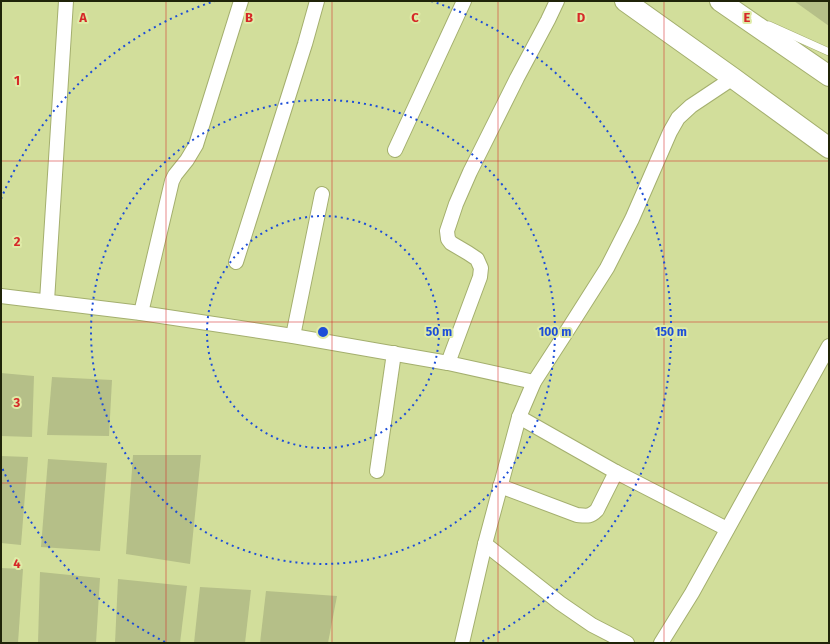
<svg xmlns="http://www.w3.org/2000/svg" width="830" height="644" viewBox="0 0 830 644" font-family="'Fira Sans',sans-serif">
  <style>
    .green { fill: #b5bf88 }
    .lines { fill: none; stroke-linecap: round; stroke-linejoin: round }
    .lane-casing { stroke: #a4af6e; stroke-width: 8 }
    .street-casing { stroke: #a4af6e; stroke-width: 16 }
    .secondary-casing { stroke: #a4af6e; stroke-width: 22 }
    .lane { stroke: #fff; stroke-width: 7 }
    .street { stroke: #fff; stroke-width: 14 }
    .secondary { stroke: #fff; stroke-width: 20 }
    .grid { fill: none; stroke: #d62828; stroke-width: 1; stroke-opacity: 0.55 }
    .ring { fill: none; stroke: #1d4ed8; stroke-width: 2; stroke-dasharray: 2 4 }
    .grid-label { font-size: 13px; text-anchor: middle; font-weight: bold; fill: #d62828; stroke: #dfeba8; stroke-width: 4; stroke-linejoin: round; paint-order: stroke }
    .centre { fill: #1d4ed8; stroke: #dfeba8; stroke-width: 2 }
    .ring-label { font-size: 12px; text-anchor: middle; font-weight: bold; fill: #1d4ed8; stroke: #dfeba8; stroke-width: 4; stroke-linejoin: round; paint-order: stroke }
  </style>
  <rect width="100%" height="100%" fill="#d2de9b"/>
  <g class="green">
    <path d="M 794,1 L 829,1 L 829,26 Z"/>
    <path d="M 1,373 L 34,376 L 32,437 L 1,436 Z"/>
    <path d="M 52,377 L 112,380 L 109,436 L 47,435 Z"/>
    <path d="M 133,455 L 201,455 L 190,564 L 126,554 Z"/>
    <path d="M 1,456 L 28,457 L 21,545 L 1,543 Z"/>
    <path d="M 48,459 L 107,463 L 100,551 L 41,547 Z"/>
    <path d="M 1,568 L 23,569 L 18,643 L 1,643 Z"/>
    <path d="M 40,572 L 100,578 L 96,643 L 38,643 Z"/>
    <path d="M 118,579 L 187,586 L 180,643 L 115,643 Z"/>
    <path d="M 200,587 L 251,590 L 245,643 L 194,643 Z"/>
    <path d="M 266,591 L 337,596 L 328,643 L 260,643 Z"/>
  </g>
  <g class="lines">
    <g class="lane-casing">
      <path id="lane" d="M 769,25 L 829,52"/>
    </g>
    <g class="street-casing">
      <g id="street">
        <path d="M 395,150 L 464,1"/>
        <path d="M 236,262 L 305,44 L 317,1"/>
        <path d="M 1,296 L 141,313 L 293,336 L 448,363 L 534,382"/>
        <path d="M 47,301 L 66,1"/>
        <path d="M 141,313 L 172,181 L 175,175 L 187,160 L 196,145 L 241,1"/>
        <path d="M 293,336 L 322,194"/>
        <path d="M 448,363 L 480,277 L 481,268 L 477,259 L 468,253 L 451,243 L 448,239 L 447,231 L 456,204 L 470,172 L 517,78 L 548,20 L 557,1"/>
        <path d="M 519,417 L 616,472 L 727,529"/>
        <path d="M 377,471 L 394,353"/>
        <path d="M 500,486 L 577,515 C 587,516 590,517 597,510 L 616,472"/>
        <path d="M 485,544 L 560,603 L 592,625 L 627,643"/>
        <path d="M 462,643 L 485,544 L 519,417 L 534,382 L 567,331 L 607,268 L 632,219 L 670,132 L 678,118 L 691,106 L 733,78"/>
        <path d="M 661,643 L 692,593 L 829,346"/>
      </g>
    </g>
    <g class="secondary-casing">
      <g id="secondary">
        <path d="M 625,1 L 733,78 L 829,148"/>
        <path d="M 720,1 L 829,76"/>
      </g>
    </g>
    <use href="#lane" class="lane"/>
    <use href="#street" class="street"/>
    <use href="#secondary" class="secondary"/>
  </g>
  <path class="grid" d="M 166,1 L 166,643M 332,1 L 332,643M 498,1 L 498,643M 664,1 L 664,643M 1,161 L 829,161M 1,322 L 829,322M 1,483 L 829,483"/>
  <g class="ring">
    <circle cx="323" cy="332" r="116"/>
    <circle cx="323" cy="332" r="232"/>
    <path d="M165 642A348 348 0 0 1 1 465M1 199A348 348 0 0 1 215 1M431 1A348 348 0 0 1 481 642"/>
  </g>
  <g class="grid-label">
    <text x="83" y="22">A</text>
    <text x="249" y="22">B</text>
    <text x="415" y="22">C</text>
    <text x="581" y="22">D</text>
    <text x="747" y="22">E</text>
    <text x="17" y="85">1</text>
    <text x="17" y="246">2</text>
    <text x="17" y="407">3</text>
    <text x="17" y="568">4</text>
  </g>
  <circle cx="323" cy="332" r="6" class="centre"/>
  <g class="ring-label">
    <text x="439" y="336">50 m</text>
    <text x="555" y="336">100 m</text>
    <text x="671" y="336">150 m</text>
  </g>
  <rect width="830" height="644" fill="none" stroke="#202409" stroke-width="4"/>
</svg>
